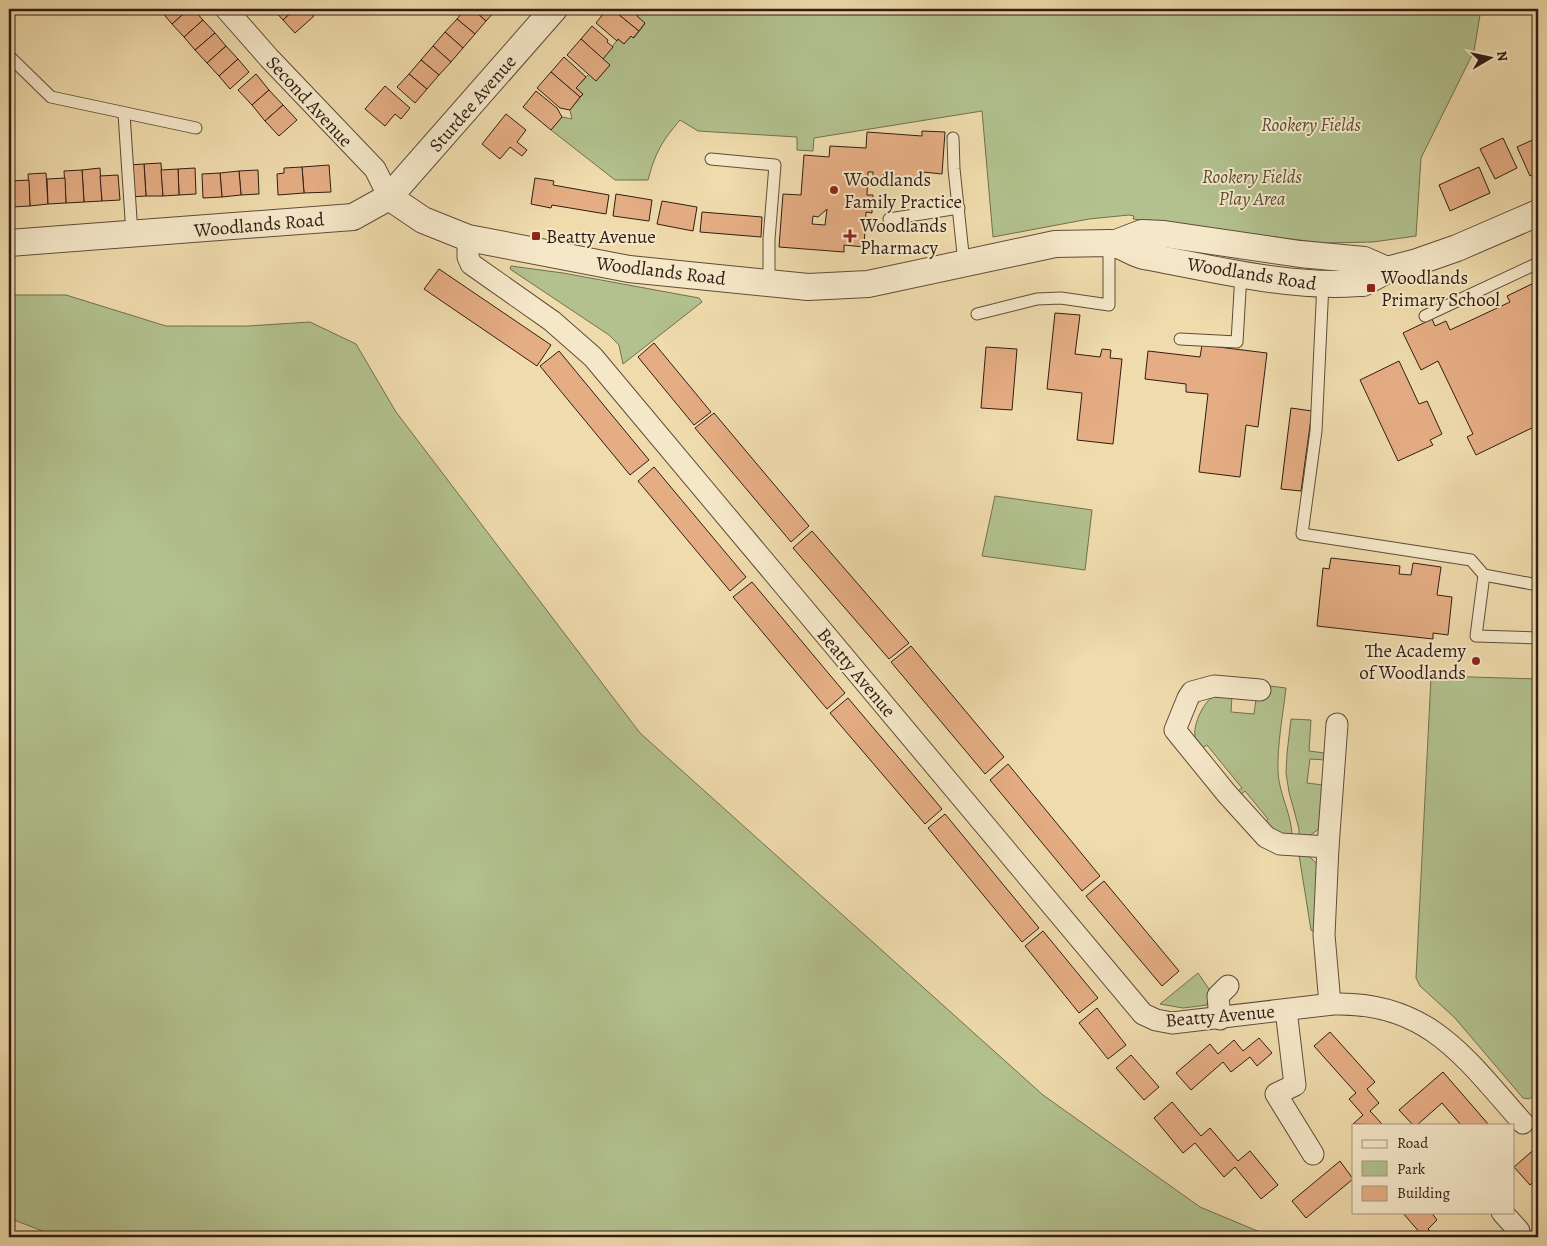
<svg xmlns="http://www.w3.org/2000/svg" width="1547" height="1246" viewBox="0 0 1547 1246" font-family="Alegreya,serif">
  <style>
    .green { fill: #b2c18e; stroke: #726f51 }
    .building { fill: #e5ad84; stroke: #311d14; fill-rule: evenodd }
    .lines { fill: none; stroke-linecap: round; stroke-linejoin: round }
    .service-casing { stroke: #604c3a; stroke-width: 13 }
    .minor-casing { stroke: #604c3a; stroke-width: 23 }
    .tertiary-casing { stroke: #604c3a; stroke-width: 28 }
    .service { stroke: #f5e8c9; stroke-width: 11 }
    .minor { stroke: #f5e8c9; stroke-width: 21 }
    .tertiary { stroke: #f5e8c9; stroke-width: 26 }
    .poi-dot { fill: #8f2418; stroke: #f5e8c9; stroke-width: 2 }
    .labels { text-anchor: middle; stroke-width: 4; stroke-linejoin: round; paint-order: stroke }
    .street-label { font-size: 19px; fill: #311d14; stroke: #f5e8c9 }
    .park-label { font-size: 19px; font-style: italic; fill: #584e39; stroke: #f5e8c9 }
    .poi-label { font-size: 19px; fill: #311d14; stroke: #f5e8c9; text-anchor: start }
  </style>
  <rect width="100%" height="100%" fill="#efdbac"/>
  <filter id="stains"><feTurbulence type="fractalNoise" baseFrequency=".004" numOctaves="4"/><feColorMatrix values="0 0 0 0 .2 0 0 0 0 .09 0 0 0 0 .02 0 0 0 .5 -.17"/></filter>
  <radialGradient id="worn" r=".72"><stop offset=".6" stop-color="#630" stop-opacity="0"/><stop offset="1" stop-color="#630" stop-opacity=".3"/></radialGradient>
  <g class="green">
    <path d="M 643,9 L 1481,9 L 1474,51 L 1421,158 L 1416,236 L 1373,242 L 1323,243 L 1133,219 L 1134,216 L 1129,215 L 1089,219 L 993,237 L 982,111 L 814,138 L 813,151 L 797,150 L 797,137 L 698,131 L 680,120 C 662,141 655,153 648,180 L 615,180 L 551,130 L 562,117 L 572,119 L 570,110 L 583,94 L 576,88 L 589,74 L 597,80 L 610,65 L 603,59 L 618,39 L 624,44 L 631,36 L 634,38 L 645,24 L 637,16 Z"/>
    <path d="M 511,266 L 563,273 L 699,298 L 702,302 L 623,364 L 619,345 L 609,335 L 510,269 Z"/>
    <path d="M 9,295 L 66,295 L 166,326 L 248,326 L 310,322 L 356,344 L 396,412 L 640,733 L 1043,1095 L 1200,1207 L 1272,1237 L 58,1237 L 9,1218 Z"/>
    <path d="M 995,496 L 1092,510 L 1085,570 L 982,556 Z"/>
    <path d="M 1439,676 L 1538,679 L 1538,1093 L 1529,1099 L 1523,1098 L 1455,1018 L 1420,986 L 1416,978 L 1431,677 L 1438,677 Z"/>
    <path d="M 1262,685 L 1286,688 C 1283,715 1277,745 1278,772 C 1279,794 1292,815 1292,836 L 1277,835 L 1263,825 L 1268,819 L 1245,791 L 1239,796 L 1236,792 L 1242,788 L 1207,745 L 1201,749 C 1198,745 1195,740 1195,735 C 1193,725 1204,701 1213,697 C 1218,694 1227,696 1232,696 L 1231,712 L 1254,714 L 1256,699 Z"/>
    <path d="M 1291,719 L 1311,720 L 1309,751 L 1325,753 L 1325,760 L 1310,759 L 1307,783 L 1323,785 L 1319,829 L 1309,836 L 1299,836 L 1299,829 L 1289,792 L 1286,773 L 1287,753 Z"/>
    <path d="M 1299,855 L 1310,857 L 1317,864 L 1315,933 L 1311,930 Z"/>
    <path d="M 1198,973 L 1209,989 L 1207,1005 L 1183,1008 L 1160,1004 Z"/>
  </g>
  <g class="building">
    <path d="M 163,9 L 189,9 L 172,24 L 161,11 Z"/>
    <path d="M 189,9 L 193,9 L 203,20 L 184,37 L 172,24 Z"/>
    <path d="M 273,9 L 295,9 L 283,20 Z"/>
    <path d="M 295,9 L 307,9 L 314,16 L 295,33 L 283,20 Z"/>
    <path d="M 465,9 L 473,9 L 486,21 L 475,34 L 457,19 Z"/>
    <path d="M 473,9 L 497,9 L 486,21 Z"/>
    <path d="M 607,9 L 612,9 L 639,31 L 633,38 L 631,36 L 624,44 L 618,39 L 617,41 L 596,23 Z"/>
    <path d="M 612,9 L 642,9 L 637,16 L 645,23 L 639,31 Z"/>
    <path d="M 457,19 L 475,34 L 463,48 L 445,32 Z"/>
    <path d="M 203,20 L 215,33 L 195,50 L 184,37 Z"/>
    <path d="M 592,26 L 608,40 L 607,42 L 613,47 L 603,59 L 581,39 Z"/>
    <path d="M 445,32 L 463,48 L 451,62 L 433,46 Z"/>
    <path d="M 215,33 L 226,46 L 207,63 L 195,50 Z"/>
    <path d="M 581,39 L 610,65 L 596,81 L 567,55 Z"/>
    <path d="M 226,46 L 238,59 L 219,76 L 207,63 Z"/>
    <path d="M 433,46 L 451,62 L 439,75 L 421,60 Z"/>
    <path d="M 564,57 L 586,77 L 576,88 L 583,94 L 580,97 L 551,72 Z"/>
    <path d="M 238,59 L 249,72 L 230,89 L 219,76 Z"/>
    <path d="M 421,60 L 439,75 L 427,89 L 409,74 Z"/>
    <path d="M 551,72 L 580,97 L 570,110 L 560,108 L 537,88 Z"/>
    <path d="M 256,74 L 269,90 L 252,105 L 238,90 Z"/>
    <path d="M 409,74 L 427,89 L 415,103 L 397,87 Z"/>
    <path d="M 385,86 L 410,108 L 401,119 L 395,114 L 385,126 L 365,109 Z"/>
    <path d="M 269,90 L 283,105 L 265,121 L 252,105 Z"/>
    <path d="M 536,91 L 557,108 L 562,117 L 551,130 L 523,107 Z"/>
    <path d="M 283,105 L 297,120 L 279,136 L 265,121 Z"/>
    <path d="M 506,114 L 526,130 L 517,142 L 527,150 L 522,156 L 510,147 L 500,159 L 482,144 Z"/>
    <path d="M 922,131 L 945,132 L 942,174 L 923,172 L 922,187 L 889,184 L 889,173 L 884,173 L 883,180 L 873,179 L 873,172 L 868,172 L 867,195 L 873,195 L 872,204 L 872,213 L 866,212 L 864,247 L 844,245 L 844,252 L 779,247 L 783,194 L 801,195 L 804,155 L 829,157 L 830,146 L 866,148 L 867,132 L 922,136 ZM 827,209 L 825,225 L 812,224 L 813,216 L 818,217 Z"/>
    <path d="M 1503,138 L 1517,168 L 1495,179 L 1480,149 Z"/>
    <path d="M 1537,138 L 1538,172 L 1530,176 L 1517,147 Z"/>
    <path d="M 161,163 L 163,196 L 146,196 L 144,164 Z"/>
    <path d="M 144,164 L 146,196 L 129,197 L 128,165 Z"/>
    <path d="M 329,165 L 331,192 L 304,193 L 302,167 Z"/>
    <path d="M 302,167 L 304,193 L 278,195 L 277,174 L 284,173 L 284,168 Z"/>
    <path d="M 1479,167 L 1490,193 L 1450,211 L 1439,185 Z"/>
    <path d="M 100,168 L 102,201 L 84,202 L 82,170 Z"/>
    <path d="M 195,168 L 196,194 L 179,195 L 178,169 Z"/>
    <path d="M 178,169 L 179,195 L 163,196 L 161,170 Z"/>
    <path d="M 82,170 L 84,202 L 66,203 L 64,171 Z"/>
    <path d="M 258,170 L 259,194 L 241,195 L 239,171 Z"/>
    <path d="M 239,171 L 241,195 L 222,197 L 220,173 Z"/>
    <path d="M 46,173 L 48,204 L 30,206 L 28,174 Z"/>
    <path d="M 220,173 L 222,197 L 203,198 L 202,174 Z"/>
    <path d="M 118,175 L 120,200 L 102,201 L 100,176 Z"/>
    <path d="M 9,176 L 10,176 L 12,207 L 9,207 Z"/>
    <path d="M 65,178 L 66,203 L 48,204 L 47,179 Z"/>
    <path d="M 535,178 L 554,181 L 553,185 L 609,195 L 606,214 L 552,205 L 551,208 L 531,204 Z"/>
    <path d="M 29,180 L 30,206 L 12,207 L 11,181 Z"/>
    <path d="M 616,194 L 652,200 L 649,221 L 613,216 Z"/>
    <path d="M 662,201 L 697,207 L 693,231 L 657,224 Z"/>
    <path d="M 702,212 L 762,217 L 761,237 L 700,232 Z"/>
    <path d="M 439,269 L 551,345 L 537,366 L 424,289 Z"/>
    <path d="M 1538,281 L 1538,425 L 1476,455 L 1467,437 L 1473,434 L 1438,361 L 1421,370 L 1403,333 L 1432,319 L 1435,326 L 1446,321 L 1450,330 L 1510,302 L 1507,296 Z"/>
    <path d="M 1055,313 L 1080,315 L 1075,354 L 1100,357 L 1102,349 L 1111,350 L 1110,358 L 1122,359 L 1113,444 L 1077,440 L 1082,393 L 1047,389 Z"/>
    <path d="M 654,343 L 711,412 L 694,425 L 638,357 Z"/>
    <path d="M 1202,345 L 1267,353 L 1258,427 L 1246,425 L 1240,477 L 1199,472 L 1208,394 L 1186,392 L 1186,384 L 1145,379 L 1148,351 L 1200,357 Z"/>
    <path d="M 986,347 L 1017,349 L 1012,410 L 981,408 Z"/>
    <path d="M 559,351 L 649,460 L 630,475 L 540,366 Z"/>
    <path d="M 1399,361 L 1419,404 L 1427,401 L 1442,434 L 1430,440 L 1433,445 L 1398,461 L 1360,380 Z"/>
    <path d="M 1291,408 L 1312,411 L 1301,491 L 1281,489 Z"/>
    <path d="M 714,413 L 809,526 L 791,542 L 695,428 Z"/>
    <path d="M 654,467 L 746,577 L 730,591 L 638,481 Z"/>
    <path d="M 812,531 L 909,643 L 889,659 L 793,548 Z"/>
    <path d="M 1331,558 L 1400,566 L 1399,574 L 1411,575 L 1413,563 L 1441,567 L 1437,595 L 1452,597 L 1448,635 L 1433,633 L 1433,639 L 1317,626 L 1323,568 L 1329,569 Z"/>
    <path d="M 752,582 L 845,693 L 827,709 L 733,597 Z"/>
    <path d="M 911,646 L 1004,757 L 985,774 L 891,662 Z"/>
    <path d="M 848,698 L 942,809 L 925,824 L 830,713 Z"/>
    <path d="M 1008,764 L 1100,876 L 1082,891 L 990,780 Z"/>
    <path d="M 945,814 L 1039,928 L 1022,942 L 928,828 Z"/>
    <path d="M 1104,881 L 1179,971 L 1162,986 L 1086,896 Z"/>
    <path d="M 1043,931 L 1098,998 L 1079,1013 L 1025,946 Z"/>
    <path d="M 1097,1008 L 1126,1045 L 1108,1059 L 1079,1023 Z"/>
    <path d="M 1330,1032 L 1375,1082 L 1367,1089 L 1379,1103 L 1370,1111 L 1383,1125 L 1353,1124 L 1363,1115 L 1349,1099 L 1356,1093 L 1314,1046 Z"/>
    <path d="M 1259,1038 L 1272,1053 L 1257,1066 L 1250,1057 L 1231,1072 L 1223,1062 L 1191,1090 L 1176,1073 L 1210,1044 L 1218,1054 L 1234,1040 L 1243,1051 Z"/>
    <path d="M 1131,1055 L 1159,1087 L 1144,1100 L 1116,1068 Z"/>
    <path d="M 1443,1072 L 1489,1125 L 1461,1125 L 1442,1103 L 1417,1125 L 1413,1125 L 1399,1110 Z"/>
    <path d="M 1172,1102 L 1201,1136 L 1210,1128 L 1238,1161 L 1250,1151 L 1278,1185 L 1261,1199 L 1235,1167 L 1224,1177 L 1195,1143 L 1183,1153 L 1154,1118 Z"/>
    <path d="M 1538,1146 L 1538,1177 L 1530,1185 L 1514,1167 Z"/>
    <path d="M 1340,1161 L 1353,1179 L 1306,1218 L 1292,1201 Z"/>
    <path d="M 1402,1212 L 1431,1212 L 1437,1220 L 1428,1229 L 1435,1237 L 1417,1237 L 1421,1234 Z"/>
  </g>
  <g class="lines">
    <g class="service-casing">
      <g id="service">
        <path d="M 9,56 L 51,97 L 196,128"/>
        <path d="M 124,114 L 132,234"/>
        <path d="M 953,138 L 954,169 L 964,263"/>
        <path d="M 711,159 L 775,165 L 769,239 L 769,283"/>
        <path d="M 889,219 L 959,208"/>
        <path d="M 1323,283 L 1316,431 L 1302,534 L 1471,560 L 1484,575 L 1538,585"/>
        <path d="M 977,314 L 1037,299 L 1061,298 L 1109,305 L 1109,243"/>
        <path d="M 1425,316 L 1538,263"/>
        <path d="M 1180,339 L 1237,342 L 1241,274"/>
        <path d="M 1484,575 L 1476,636 L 1538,638"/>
      </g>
    </g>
    <g class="minor-casing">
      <g id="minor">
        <path d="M 226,9 L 269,58 L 375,169 L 389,197"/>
        <path d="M 468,238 L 468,257 L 471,264 L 552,321 L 593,357 L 1143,1014 L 1156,1020 L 1172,1023 L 1333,1004 C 1429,1001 1466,1059 1523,1123"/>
        <path d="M 1260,690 L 1214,686 L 1192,692 L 1188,698 L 1175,730 L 1227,794 L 1266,837 L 1280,844 L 1328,847 L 1324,935 L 1330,1004"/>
        <path d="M 1328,847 L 1337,724"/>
        <path d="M 1286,1010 L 1295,1085 L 1276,1094 L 1313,1154"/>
        <path d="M 1220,1019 L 1218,996 L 1228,986"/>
        <path d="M 1502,1212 L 1519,1231"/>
      </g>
    </g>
    <g class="tertiary-casing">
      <g id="tertiary">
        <path d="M 389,197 L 423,220 L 468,238 L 629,269 L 808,287 L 868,284 L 1055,244 L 1109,243 C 1122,244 1131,253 1144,256 C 1210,268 1292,289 1358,283 L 1363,283 L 1387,270 L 1417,262 L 1457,248 L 1538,213"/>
        <path d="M 9,243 L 353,217 L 389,197 L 554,9"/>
        <path d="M 1116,243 L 1142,233 L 1164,234 L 1300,254 L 1364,260 L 1387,270"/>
      </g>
    </g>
    <use href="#service" class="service"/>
    <use href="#minor" class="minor"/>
    <use href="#tertiary" class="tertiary"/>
  </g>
  <g class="poi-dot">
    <circle cx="834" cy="190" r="5"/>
    <rect x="531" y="231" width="10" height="10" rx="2.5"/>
    <path d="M847.5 228.5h5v5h5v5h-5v5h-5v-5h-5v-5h5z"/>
    <rect x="1366" y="283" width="10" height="10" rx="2.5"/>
    <circle cx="1476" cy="661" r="5"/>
  </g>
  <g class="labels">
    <g class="street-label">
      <text transform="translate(310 101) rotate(47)" y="7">Second Avenue</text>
      <text transform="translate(472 103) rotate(-49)" y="7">Sturdee Avenue</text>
      <text transform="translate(259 224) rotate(-5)" y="7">Woodlands Road</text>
      <text transform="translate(661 270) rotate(7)" y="7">Woodlands Road</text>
      <text transform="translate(1252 273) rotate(9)" y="7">Woodlands Road</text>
      <text transform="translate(857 672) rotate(50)" y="7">Beatty Avenue</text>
      <text transform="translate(1220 1015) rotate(-5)" y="7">Beatty Avenue</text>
    </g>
    <g class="park-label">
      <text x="1311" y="131">Rookery Fields</text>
      <text x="1252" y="183">Rookery Fields<tspan x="1252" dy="22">Play Area</tspan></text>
    </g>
    <g class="poi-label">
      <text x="844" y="186">Woodlands<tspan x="844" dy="22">Family Practice</tspan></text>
      <text x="860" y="232">Woodlands<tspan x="860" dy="22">Pharmacy</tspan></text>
      <text x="546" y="243">Beatty Avenue</text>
      <text x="1381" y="284">Woodlands<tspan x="1381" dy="22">Primary School</tspan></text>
      <text x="1466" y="657" text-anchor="end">The Academy<tspan x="1466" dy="22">of Woodlands</tspan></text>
    </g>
  </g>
  <rect width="1547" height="1246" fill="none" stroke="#efdbac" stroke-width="30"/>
  <rect x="10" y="10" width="1527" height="1226" fill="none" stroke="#311d14" stroke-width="2.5"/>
  <rect x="15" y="15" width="1517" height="1216" fill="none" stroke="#311d14"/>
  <rect x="1352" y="1124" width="162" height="90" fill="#f5e8c9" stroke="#a79781"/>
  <rect x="1362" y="1140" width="25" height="8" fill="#f5e8c9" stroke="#a79781"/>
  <text x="1397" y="1148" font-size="15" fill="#311d14">Road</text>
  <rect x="1362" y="1161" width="25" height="15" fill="#b2c18e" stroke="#a79781"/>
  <text x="1397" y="1174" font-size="15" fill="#311d14">Park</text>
  <rect x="1362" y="1186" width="25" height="15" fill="#e5ad84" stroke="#a79781"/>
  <text x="1397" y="1198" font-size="15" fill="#311d14">Building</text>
  <g transform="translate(1490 58) rotate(81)" stroke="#f5e8c9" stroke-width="4" paint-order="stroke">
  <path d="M0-4L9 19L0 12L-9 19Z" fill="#311d14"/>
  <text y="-8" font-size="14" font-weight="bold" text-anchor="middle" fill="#311d14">N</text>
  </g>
  <rect width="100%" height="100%" filter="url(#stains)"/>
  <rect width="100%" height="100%" fill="url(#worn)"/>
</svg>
